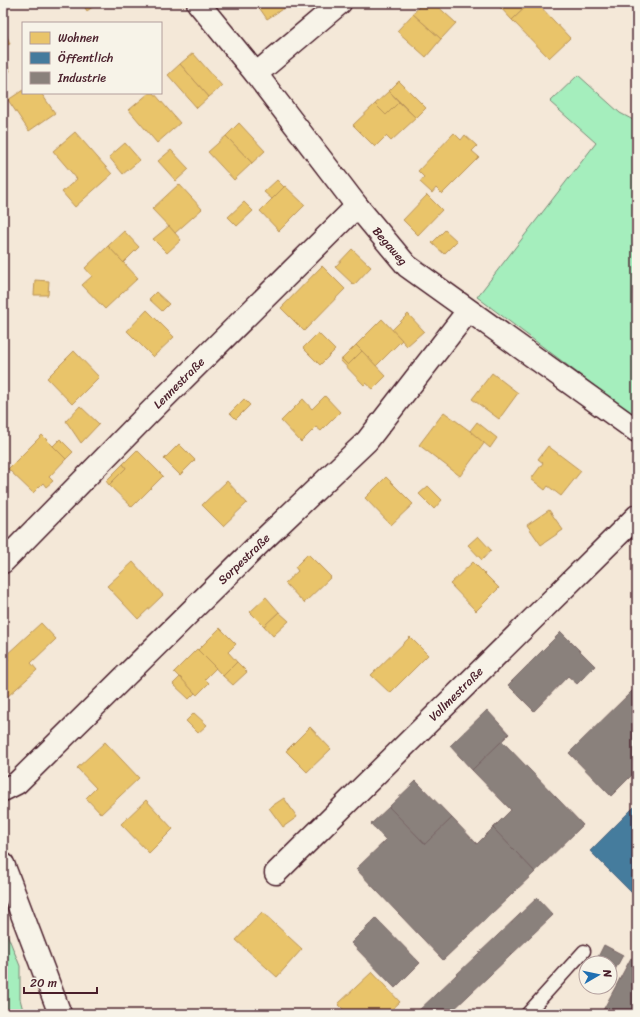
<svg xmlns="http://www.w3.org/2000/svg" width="640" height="1017" viewBox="0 0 640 1017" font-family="Sriracha,sans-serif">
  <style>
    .green { fill: #a5eebd; stroke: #788674 }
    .homes { fill: #e9c46a; stroke: #b99257 }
    .public { fill: #457b9d; stroke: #465f7b }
    .industry { fill: #8a817c; stroke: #776464 }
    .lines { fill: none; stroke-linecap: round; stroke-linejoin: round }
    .service-casing { stroke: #4a1f2b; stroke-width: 15 }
    .minor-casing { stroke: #4a1f2b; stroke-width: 25 }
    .secondary-casing { stroke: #4a1f2b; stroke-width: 25 }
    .service { stroke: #f7f3e8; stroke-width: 12 }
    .minor { stroke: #f7f3e8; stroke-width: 22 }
    .secondary { stroke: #f7f3e8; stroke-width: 22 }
    .labels { text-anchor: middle; stroke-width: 4; stroke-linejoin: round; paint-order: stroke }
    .street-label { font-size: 12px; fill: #4a1f2b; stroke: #f7f3e8 }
  </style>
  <rect width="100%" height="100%" fill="#f4e8d8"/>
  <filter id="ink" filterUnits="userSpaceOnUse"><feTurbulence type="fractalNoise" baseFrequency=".025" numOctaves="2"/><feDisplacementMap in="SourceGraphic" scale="8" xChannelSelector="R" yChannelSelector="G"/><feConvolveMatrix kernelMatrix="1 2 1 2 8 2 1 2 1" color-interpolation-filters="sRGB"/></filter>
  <g filter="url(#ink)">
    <g class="green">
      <path d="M 578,75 L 620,113 L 637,122 L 637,418 L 477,297 L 596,143 L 550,102 Z"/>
      <path d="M 3,924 L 20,966 L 20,999 L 24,1014 L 3,1014 Z"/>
    </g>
    <g class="homes">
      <path d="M 82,3 L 98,3 L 87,11 Z"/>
      <path d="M 256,3 L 285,3 L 287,6 L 267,19 Z"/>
      <path d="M 422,3 L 434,3 L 456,23 L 441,39 L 413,14 Z"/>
      <path d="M 503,3 L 530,3 L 512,20 L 499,6 Z"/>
      <path d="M 530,3 L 537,3 L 570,38 L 549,58 L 512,20 Z"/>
      <path d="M 413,14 L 441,39 L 426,57 L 397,31 Z"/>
      <path d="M 3,26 L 10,44 L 3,46 Z"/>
      <path d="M 193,53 L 222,86 L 209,97 L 180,64 Z"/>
      <path d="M 3,56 L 10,71 L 3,74 Z"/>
      <path d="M 180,64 L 209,97 L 197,108 L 168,75 Z"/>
      <path d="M 399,81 L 426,108 L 416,118 L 389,91 Z"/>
      <path d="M 23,90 L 23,93 L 41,93 L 55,113 L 29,131 L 8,100 Z"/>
      <path d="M 389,91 L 399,102 L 386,115 L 375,104 Z"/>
      <path d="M 149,93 L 154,93 L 180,123 L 157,143 L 129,110 Z"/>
      <path d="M 399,102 L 416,118 L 391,141 L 386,136 L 375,147 L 353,125 L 375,104 L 386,115 Z"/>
      <path d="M 239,123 L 265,151 L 252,163 L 226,136 Z"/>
      <path d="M 75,132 L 112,174 L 75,207 L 62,192 L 77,179 L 53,151 Z"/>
      <path d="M 454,133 L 461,140 L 465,135 L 477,146 L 472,151 L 479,157 L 442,194 L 436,188 L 432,193 L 420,182 L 424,177 L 418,171 Z"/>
      <path d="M 226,136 L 252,163 L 234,180 L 208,152 Z"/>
      <path d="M 125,143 L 140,160 L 123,174 L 109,157 Z"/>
      <path d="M 171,150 L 189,169 L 176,181 L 158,161 Z"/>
      <path d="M 277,180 L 284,187 L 272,199 L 264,192 Z"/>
      <path d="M 179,184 L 202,209 L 175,233 L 152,209 Z"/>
      <path d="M 285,186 L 305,205 L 279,231 L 260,211 Z"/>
      <path d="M 427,195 L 442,210 L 418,235 L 403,220 Z"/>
      <path d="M 244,202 L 253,211 L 237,226 L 228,217 Z"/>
      <path d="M 169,226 L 181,240 L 167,253 L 153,239 Z"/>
      <path d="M 445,230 L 457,241 L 444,254 L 432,243 Z"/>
      <path d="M 124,231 L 139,247 L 123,263 L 108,246 Z"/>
      <path d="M 108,246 L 138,278 L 105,309 L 82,285 L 92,276 L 85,268 Z"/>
      <path d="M 352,249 L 371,267 L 354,285 L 335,267 Z"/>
      <path d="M 322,266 L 345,289 L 304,331 L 281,308 Z"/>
      <path d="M 35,280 L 49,281 L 48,295 L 34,295 Z"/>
      <path d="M 156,292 L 169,304 L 162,311 L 149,299 Z"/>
      <path d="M 147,310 L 174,337 L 153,357 L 127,331 Z"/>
      <path d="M 408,314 L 424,331 L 407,346 L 392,330 Z"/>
      <path d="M 382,319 L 402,340 L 376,366 L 356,345 Z"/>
      <path d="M 318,333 L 335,350 L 320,365 L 303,348 Z"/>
      <path d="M 356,345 L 362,351 L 348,365 L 342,359 Z"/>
      <path d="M 74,351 L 99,377 L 72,404 L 47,378 Z"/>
      <path d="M 362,351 L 386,376 L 373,389 L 366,383 L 364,385 L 340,360 L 342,359 L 348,365 Z"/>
      <path d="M 492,373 L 518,393 L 499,419 L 472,399 Z"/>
      <path d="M 325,396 L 340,412 L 321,431 L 316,427 L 301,442 L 281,421 L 303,399 L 312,409 Z"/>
      <path d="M 244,399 L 250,405 L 236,419 L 230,413 Z"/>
      <path d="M 80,406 L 99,424 L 81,443 L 66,421 Z"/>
      <path d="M 444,412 L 485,442 L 460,476 L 419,445 Z"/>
      <path d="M 477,422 L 497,438 L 490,448 L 470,431 Z"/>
      <path d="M 42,435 L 66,459 L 49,477 L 53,481 L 46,487 L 43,483 L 33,493 L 8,469 Z"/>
      <path d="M 60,439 L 73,452 L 66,459 L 53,446 Z"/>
      <path d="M 179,444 L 195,460 L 180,475 L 164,459 Z"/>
      <path d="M 548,446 L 581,471 L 561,496 L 548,486 L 545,490 L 531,479 L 543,463 L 538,459 Z"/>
      <path d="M 137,450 L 163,476 L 132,507 L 109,485 L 126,468 L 123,464 Z"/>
      <path d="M 123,464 L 126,468 L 109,485 L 106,481 Z"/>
      <path d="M 386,477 L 413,504 L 391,525 L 365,498 Z"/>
      <path d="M 227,481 L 247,503 L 223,526 L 202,505 Z"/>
      <path d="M 428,486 L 442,500 L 434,509 L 419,494 Z"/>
      <path d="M 549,510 L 563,530 L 541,545 L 527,525 Z"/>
      <path d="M 478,536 L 491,550 L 482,560 L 468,545 Z"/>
      <path d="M 308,554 L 331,577 L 304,603 L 285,583 L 298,571 L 295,567 Z"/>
      <path d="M 133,562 L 163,595 L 138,619 L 107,586 Z"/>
      <path d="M 473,562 L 499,588 L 476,611 L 450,584 Z"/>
      <path d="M 266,597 L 279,612 L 264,626 L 250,612 Z"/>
      <path d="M 279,612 L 289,621 L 273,636 L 264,626 Z"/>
      <path d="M 41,623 L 56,639 L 31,663 L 37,670 L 7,697 L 3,693 L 3,665 L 9,660 L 5,656 Z"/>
      <path d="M 220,628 L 236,644 L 228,652 L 237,662 L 223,676 L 198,650 Z"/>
      <path d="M 410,637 L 428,655 L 390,693 L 371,675 Z"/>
      <path d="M 197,649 L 216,668 L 205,679 L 209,683 L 197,695 L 174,672 Z"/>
      <path d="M 237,662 L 247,672 L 233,685 L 223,676 Z"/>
      <path d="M 180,677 L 195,693 L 189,699 L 173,684 Z"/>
      <path d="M 194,713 L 207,725 L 198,733 L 186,721 Z"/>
      <path d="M 310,727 L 331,749 L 307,772 L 286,751 Z"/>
      <path d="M 105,742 L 139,778 L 101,814 L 86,798 L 96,788 L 77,768 Z"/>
      <path d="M 284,798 L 297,817 L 283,827 L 269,808 Z"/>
      <path d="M 146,800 L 173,829 L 149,853 L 121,824 Z"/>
      <path d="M 262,912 L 302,949 L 277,977 L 236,940 Z"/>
      <path d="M 372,972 L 400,1002 L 387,1014 L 348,1014 L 338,1004 Z"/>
    </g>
    <path class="public" d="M 637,804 L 637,888 L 632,893 L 590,851 Z"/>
    <g class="industry">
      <path d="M 561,632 L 595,666 L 577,684 L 568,676 L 534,711 L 508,685 Z"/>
      <path d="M 632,691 L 637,696 L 637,770 L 611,796 L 569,753 Z"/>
      <path d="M 487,710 L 509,734 L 472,770 L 450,746 Z"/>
      <path d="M 502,741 L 583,825 L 535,872 L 493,828 L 511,810 L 472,770 Z"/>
      <path d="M 416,781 L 452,818 L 425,844 L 389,807 Z"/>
      <path d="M 389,807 L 425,844 L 452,818 L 477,844 L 493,828 L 535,872 L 443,960 L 356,869 L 386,840 L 371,824 Z"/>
      <path d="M 537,898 L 553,915 L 449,1014 L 415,1014 Z"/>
      <path d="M 376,918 L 420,963 L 395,988 L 351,943 Z"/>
      <path d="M 604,945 L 623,955 L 610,979 L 610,963 L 595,963 Z"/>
      <path d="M 631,958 L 637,961 L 637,1014 L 601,1014 Z"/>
    </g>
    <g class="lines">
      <g class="service-casing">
        <path id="service" d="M 527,1014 L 584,951"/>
      </g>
      <g class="minor-casing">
        <g id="minor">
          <path d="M 198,3 L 256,74 L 357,206 L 407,266 L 637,431"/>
          <path d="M 256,74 L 340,3"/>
          <path d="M 3,562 L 146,416 L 357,206"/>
          <path d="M 3,790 L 17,783 L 262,541 L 367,441 L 468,311"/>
          <path d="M 276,873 L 637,516"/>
        </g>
      </g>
      <g class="secondary-casing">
        <path id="secondary" d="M 3,864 L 60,1014"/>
      </g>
      <use href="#service" class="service"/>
      <use href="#minor" class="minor"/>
      <use href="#secondary" class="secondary"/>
    </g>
  </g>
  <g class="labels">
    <g class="street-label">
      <text transform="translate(390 246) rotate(49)" y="4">Begaweg</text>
      <text transform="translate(179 383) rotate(-45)" y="4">Lennestraße</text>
      <text transform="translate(244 559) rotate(-44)" y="4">Sorpestraße</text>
      <text transform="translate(456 694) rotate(-45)" y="4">Vollmestraße</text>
    </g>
  </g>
  <rect width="640" height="1017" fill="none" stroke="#f7f3e8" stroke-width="16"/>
  <rect x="8" y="8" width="624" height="1001" fill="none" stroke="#4a1f2b" stroke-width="1.5" filter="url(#ink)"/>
  <rect x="22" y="22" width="140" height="72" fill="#f7f3e8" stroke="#b29e9c"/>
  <rect x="30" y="32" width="20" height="12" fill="#e9c46a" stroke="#b29e9c"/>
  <text x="58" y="42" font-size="12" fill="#4a1f2b">Wohnen</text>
  <rect x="30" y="52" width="20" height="12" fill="#457b9d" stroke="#b29e9c"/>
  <text x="58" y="62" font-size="12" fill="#4a1f2b">Öffentlich</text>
  <rect x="30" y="72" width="20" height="12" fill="#8a817c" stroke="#b29e9c"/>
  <text x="58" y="82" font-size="12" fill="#4a1f2b">Industrie</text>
  <g transform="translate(598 975) rotate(81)"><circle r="19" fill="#f7f3e8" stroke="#b29e9c"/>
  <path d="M0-3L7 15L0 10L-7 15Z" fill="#1f6fb2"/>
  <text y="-6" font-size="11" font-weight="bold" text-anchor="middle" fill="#4a1f2b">N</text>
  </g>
  <path d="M24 987v6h73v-6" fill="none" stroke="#4a1f2b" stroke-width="2"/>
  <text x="30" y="987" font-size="12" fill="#4a1f2b" stroke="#f7f3e8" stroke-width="3" paint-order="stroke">20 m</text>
</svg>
